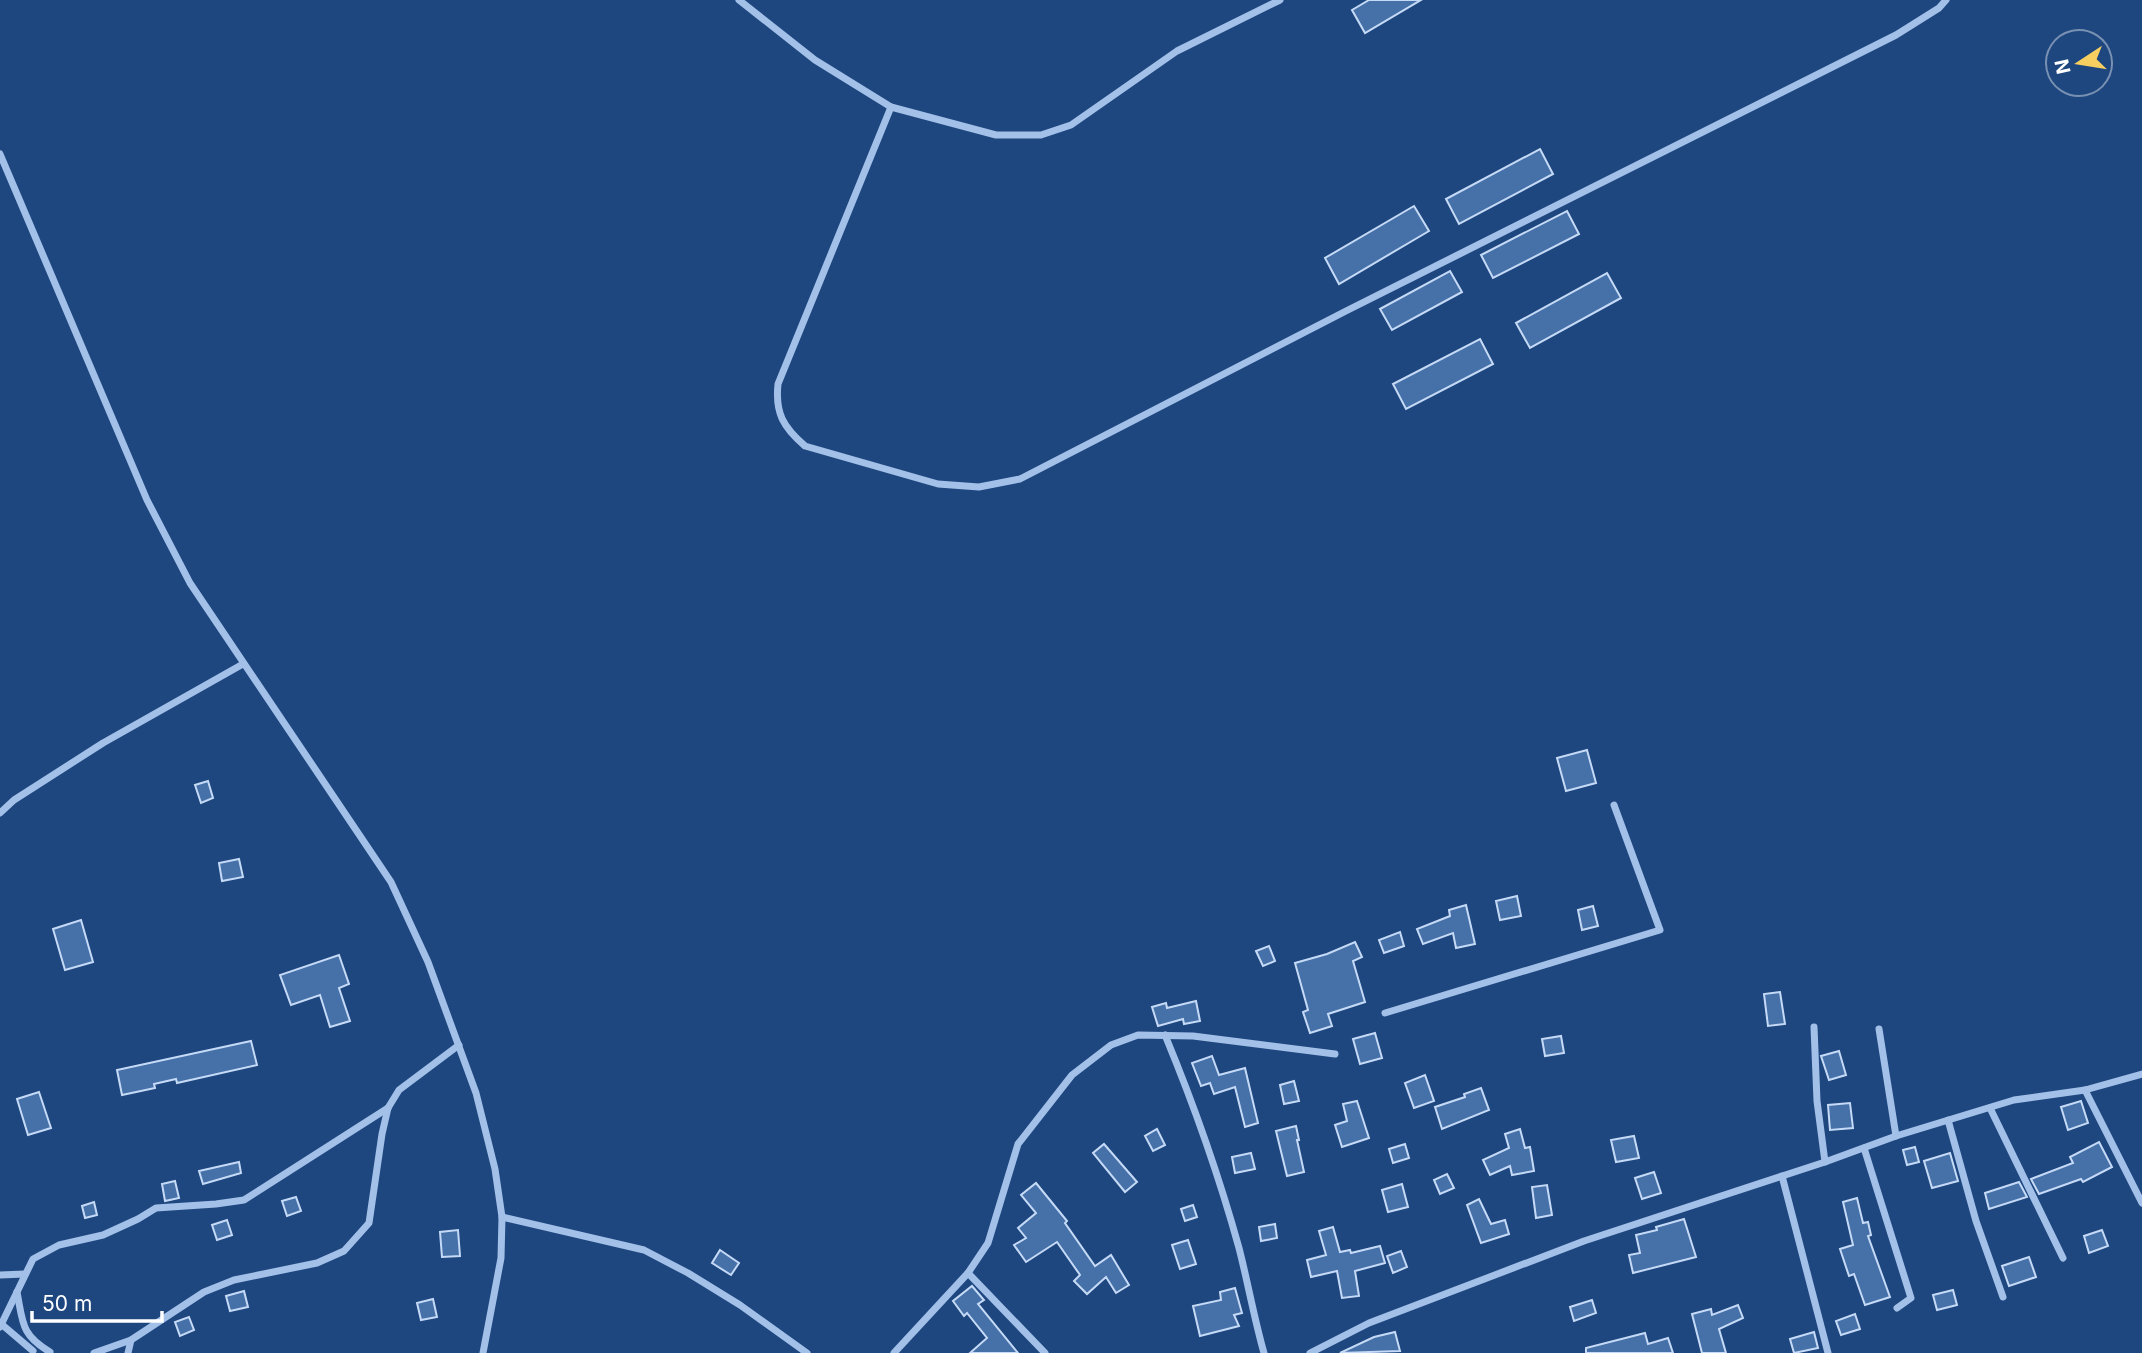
<svg xmlns="http://www.w3.org/2000/svg" width="2142" height="1353" viewBox="0 0 2142 1353" font-family="Inter,sans-serif">
  <style>
    .building { fill: #4670a8; stroke: #c5daf6; stroke-width: 2 }
    .lines { fill: none; stroke-linecap: round; stroke-linejoin: round }
    .minor { stroke: #a2c0e8; stroke-width: 7 }
  </style>
  <rect width="100%" height="100%" fill="#1e467f"/>
  <g class="building">
    <path d="M 1369,0 L 1421,0 L 1365,33 L 1352,10 Z"/>
    <path d="M 1540,149 L 1553,174 L 1459,224 L 1446,199 Z"/>
    <path d="M 1414,206 L 1429,231 L 1339,284 L 1325,258 Z"/>
    <path d="M 1567,211 L 1579,234 L 1493,278 L 1481,255 Z"/>
    <path d="M 1450,271 L 1462,292 L 1392,330 L 1380,309 Z"/>
    <path d="M 1607,273 L 1621,298 L 1530,348 L 1516,323 Z"/>
    <path d="M 1480,339 L 1493,364 L 1406,409 L 1393,384 Z"/>
    <path d="M 1587,750 L 1596,783 L 1566,791 L 1557,758 Z"/>
    <path d="M 208,781 L 213,798 L 201,803 L 195,785 Z"/>
    <path d="M 239,859 L 243,877 L 222,881 L 219,863 Z"/>
    <path d="M 1517,896 L 1521,916 L 1500,920 L 1496,901 Z"/>
    <path d="M 1466,905 L 1475,944 L 1456,948 L 1453,933 L 1423,944 L 1417,929 L 1450,916 L 1449,910 Z"/>
    <path d="M 1593,906 L 1598,926 L 1582,930 L 1578,910 Z"/>
    <path d="M 81,920 L 93,962 L 65,970 L 53,929 Z"/>
    <path d="M 1400,932 L 1404,946 L 1384,953 L 1379,940 Z"/>
    <path d="M 1355,942 L 1362,957 L 1353,961 L 1365,1002 L 1328,1014 L 1332,1026 L 1310,1033 L 1303,1012 L 1308,1010 L 1295,963 L 1327,954 Z"/>
    <path d="M 1269,946 L 1275,961 L 1263,966 L 1256,951 Z"/>
    <path d="M 339,955 L 349,984 L 339,988 L 350,1021 L 330,1027 L 320,995 L 291,1005 L 280,975 Z"/>
    <path d="M 1780,992 L 1785,1024 L 1768,1026 L 1764,994 Z"/>
    <path d="M 1196,1001 L 1200,1021 L 1184,1024 L 1183,1019 L 1158,1026 L 1152,1007 L 1166,1003 L 1167,1008 Z"/>
    <path d="M 1375,1033 L 1382,1058 L 1360,1064 L 1353,1039 Z"/>
    <path d="M 1561,1036 L 1564,1053 L 1545,1056 L 1542,1039 Z"/>
    <path d="M 251,1041 L 257,1065 L 177,1083 L 176,1079 L 154,1084 L 155,1088 L 122,1095 L 117,1070 Z"/>
    <path d="M 1839,1051 L 1846,1075 L 1829,1080 L 1821,1056 Z"/>
    <path d="M 1212,1056 L 1219,1075 L 1245,1068 L 1258,1123 L 1245,1127 L 1235,1087 L 1214,1094 L 1210,1083 L 1201,1086 L 1192,1063 Z"/>
    <path d="M 1425,1075 L 1434,1101 L 1414,1108 L 1405,1083 Z"/>
    <path d="M 1294,1081 L 1299,1101 L 1284,1104 L 1280,1085 Z"/>
    <path d="M 1481,1088 L 1489,1110 L 1442,1129 L 1435,1107 L 1465,1097 L 1464,1094 Z"/>
    <path d="M 39,1092 L 51,1128 L 28,1135 L 17,1099 Z"/>
    <path d="M 1357,1101 L 1369,1138 L 1342,1147 L 1335,1125 L 1347,1121 L 1343,1104 Z"/>
    <path d="M 2081,1101 L 2088,1123 L 2068,1130 L 2061,1107 Z"/>
    <path d="M 1850,1103 L 1853,1128 L 1830,1130 L 1828,1105 Z"/>
    <path d="M 1296,1126 L 1299,1140 L 1297,1140 L 1304,1172 L 1287,1176 L 1276,1131 Z"/>
    <path d="M 1157,1129 L 1165,1145 L 1153,1151 L 1145,1136 Z"/>
    <path d="M 1520,1129 L 1525,1148 L 1530,1147 L 1534,1171 L 1512,1175 L 1510,1166 L 1490,1175 L 1483,1160 L 1509,1148 L 1505,1134 Z"/>
    <path d="M 1634,1136 L 1639,1158 L 1616,1162 L 1611,1140 Z"/>
    <path d="M 2099,1142 L 2112,1167 L 2083,1182 L 2081,1179 L 2039,1194 L 2031,1179 L 2073,1163 L 2070,1157 Z"/>
    <path d="M 1104,1144 L 1137,1182 L 1125,1192 L 1093,1153 Z"/>
    <path d="M 1405,1144 L 1409,1158 L 1393,1163 L 1389,1149 Z"/>
    <path d="M 1915,1147 L 1919,1162 L 1907,1165 L 1903,1150 Z"/>
    <path d="M 1251,1153 L 1255,1169 L 1235,1173 L 1232,1157 Z"/>
    <path d="M 1950,1153 L 1958,1181 L 1932,1188 L 1924,1161 Z"/>
    <path d="M 239,1162 L 241,1173 L 203,1184 L 199,1171 Z"/>
    <path d="M 1654,1172 L 1661,1193 L 1642,1199 L 1635,1178 Z"/>
    <path d="M 1447,1174 L 1454,1188 L 1440,1194 L 1434,1180 Z"/>
    <path d="M 175,1181 L 179,1198 L 165,1201 L 162,1184 Z"/>
    <path d="M 2019,1182 L 2027,1197 L 1989,1209 L 1985,1193 Z"/>
    <path d="M 1036,1183 L 1067,1221 L 1065,1223 L 1095,1266 L 1111,1255 L 1129,1285 L 1116,1293 L 1106,1277 L 1087,1294 L 1074,1281 L 1080,1275 L 1057,1242 L 1026,1262 L 1014,1245 L 1026,1238 L 1018,1228 L 1036,1213 L 1021,1195 Z"/>
    <path d="M 1402,1184 L 1408,1207 L 1388,1212 L 1382,1190 Z"/>
    <path d="M 1547,1185 L 1552,1215 L 1536,1218 L 1532,1187 Z"/>
    <path d="M 296,1197 L 301,1211 L 287,1216 L 282,1201 Z"/>
    <path d="M 1857,1198 L 1863,1223 L 1868,1222 L 1871,1235 L 1868,1236 L 1890,1297 L 1865,1305 L 1854,1274 L 1849,1276 L 1840,1249 L 1853,1245 L 1843,1202 Z"/>
    <path d="M 1479,1199 L 1491,1224 L 1505,1220 L 1509,1234 L 1481,1243 L 1467,1205 Z"/>
    <path d="M 94,1202 L 97,1215 L 85,1218 L 82,1206 Z"/>
    <path d="M 1193,1205 L 1197,1217 L 1185,1221 L 1181,1209 Z"/>
    <path d="M 1684,1219 L 1696,1257 L 1633,1273 L 1629,1255 L 1640,1253 L 1636,1235 L 1657,1230 L 1656,1227 Z"/>
    <path d="M 227,1220 L 232,1235 L 217,1240 L 212,1225 Z"/>
    <path d="M 1275,1224 L 1277,1238 L 1261,1241 L 1259,1227 Z"/>
    <path d="M 1333,1227 L 1340,1252 L 1350,1250 L 1351,1253 L 1380,1246 L 1385,1263 L 1355,1271 L 1359,1296 L 1342,1298 L 1337,1271 L 1311,1277 L 1307,1260 L 1326,1255 L 1319,1231 Z"/>
    <path d="M 458,1230 L 460,1256 L 442,1257 L 440,1232 Z"/>
    <path d="M 2102,1230 L 2108,1246 L 2089,1253 L 2084,1236 Z"/>
    <path d="M 1188,1240 L 1196,1264 L 1180,1269 L 1172,1245 Z"/>
    <path d="M 720,1250 L 739,1263 L 731,1275 L 712,1263 Z"/>
    <path d="M 1401,1251 L 1407,1267 L 1393,1273 L 1387,1256 Z"/>
    <path d="M 2029,1257 L 2036,1277 L 2009,1286 L 2002,1266 Z"/>
    <path d="M 972,1286 L 984,1300 L 978,1304 L 1018,1353 L 970,1353 L 987,1338 L 967,1313 L 964,1316 L 953,1301 Z"/>
    <path d="M 1235,1288 L 1242,1313 L 1234,1315 L 1239,1326 L 1200,1336 L 1193,1306 L 1221,1300 L 1220,1292 Z"/>
    <path d="M 1953,1290 L 1957,1305 L 1937,1310 L 1933,1295 Z"/>
    <path d="M 244,1291 L 248,1307 L 230,1311 L 226,1296 Z"/>
    <path d="M 433,1299 L 437,1317 L 421,1320 L 417,1303 Z"/>
    <path d="M 1592,1300 L 1596,1313 L 1574,1321 L 1570,1307 Z"/>
    <path d="M 1738,1305 L 1743,1318 L 1719,1329 L 1726,1353 L 1702,1353 L 1692,1314 L 1711,1309 L 1712,1315 Z"/>
    <path d="M 1855,1314 L 1860,1329 L 1841,1335 L 1836,1321 Z"/>
    <path d="M 189,1317 L 194,1330 L 180,1336 L 175,1322 Z"/>
    <path d="M 1395,1332 L 1400,1351 L 1340,1353 L 1374,1337 Z"/>
    <path d="M 1814,1332 L 1818,1348 L 1794,1353 L 1790,1339 Z"/>
    <path d="M 1645,1333 L 1648,1344 L 1668,1338 L 1673,1353 L 1586,1353 L 1586,1348 Z"/>
  </g>
  <g class="lines">
    <g class="minor">
      <path d="M 739,0 L 815,60 L 891,107 L 996,135 L 1041,135 L 1071,125 L 1177,51 L 1280,0"/>
      <path d="M 891,107 L 778,384 C 775,413 783,427 805,446 L 938,484 L 979,487 L 1020,479 L 1346,311 L 1896,35 L 1939,8 L 1946,0"/>
      <path d="M 0,154 L 147,500 L 190,583 L 391,882 L 428,962 L 476,1093 L 495,1169 L 502,1217 L 501,1258 L 483,1353"/>
      <path d="M 0,813 L 14,800 L 103,743 L 243,664"/>
      <path d="M 1385,1013 L 1660,930 L 1614,805"/>
      <path d="M 1814,1027 L 1817,1101 L 1825,1162"/>
      <path d="M 1879,1029 L 1896,1136"/>
      <path d="M 1165,1035 C 1194,1105 1219,1176 1239,1248 C 1248,1283 1254,1318 1264,1353"/>
      <path d="M 2085,1090 L 2142,1203"/>
      <path d="M 1990,1108 L 2063,1258"/>
      <path d="M 1948,1120 L 1976,1221 L 2003,1297"/>
      <path d="M 1864,1148 L 1911,1298 L 1897,1308"/>
      <path d="M 1782,1176 L 1828,1353"/>
      <path d="M 502,1217 L 644,1250 L 688,1273 L 740,1305 L 807,1353"/>
      <path d="M 968,1273 L 1045,1353"/>
      <path d="M 0,1275 L 25,1274"/>
      <path d="M 17,1292 C 23,1323 21,1335 50,1352"/>
      <path d="M 0,1323 L 33,1351"/>
      <path d="M 0,1327 L 33,1259 L 59,1245 L 103,1235 L 138,1219 L 156,1208 L 216,1204 L 244,1200 L 388,1108"/>
      <path d="M 94,1353 L 131,1340 L 204,1292 L 234,1280 L 317,1263 L 344,1251 L 369,1223 L 382,1134 L 388,1108 L 399,1090 L 459,1045"/>
      <path d="M 128,1353 L 131,1340"/>
      <path d="M 894,1353 L 968,1273 L 988,1243 L 1018,1144 L 1072,1075 L 1111,1045 L 1138,1035 L 1193,1036 L 1335,1054"/>
      <path d="M 1310,1353 L 1369,1323 L 1584,1241 L 1825,1162 L 1896,1136 L 2014,1100 L 2085,1090 L 2142,1074"/>
    </g>
  </g>
  <g transform="translate(2079 63) rotate(258)"><circle r="33" fill="#1e467f" stroke="#7890b2" stroke-width="2"/>
  <path d="M0-5L12 26L0 18L-12 26Z" fill="#f7cf61"/>
  <text y="-10" font-size="19" font-weight="bold" text-anchor="middle" fill="#ffffff">N</text>
  </g>
  <path d="M32 1311v10h130v-10" fill="none" stroke="#ffffff" stroke-width="3.5"/>
  <text x="42" y="1311" font-size="21" fill="#ffffff" stroke="#1e467f" stroke-width="5" paint-order="stroke">50 m</text>
</svg>
